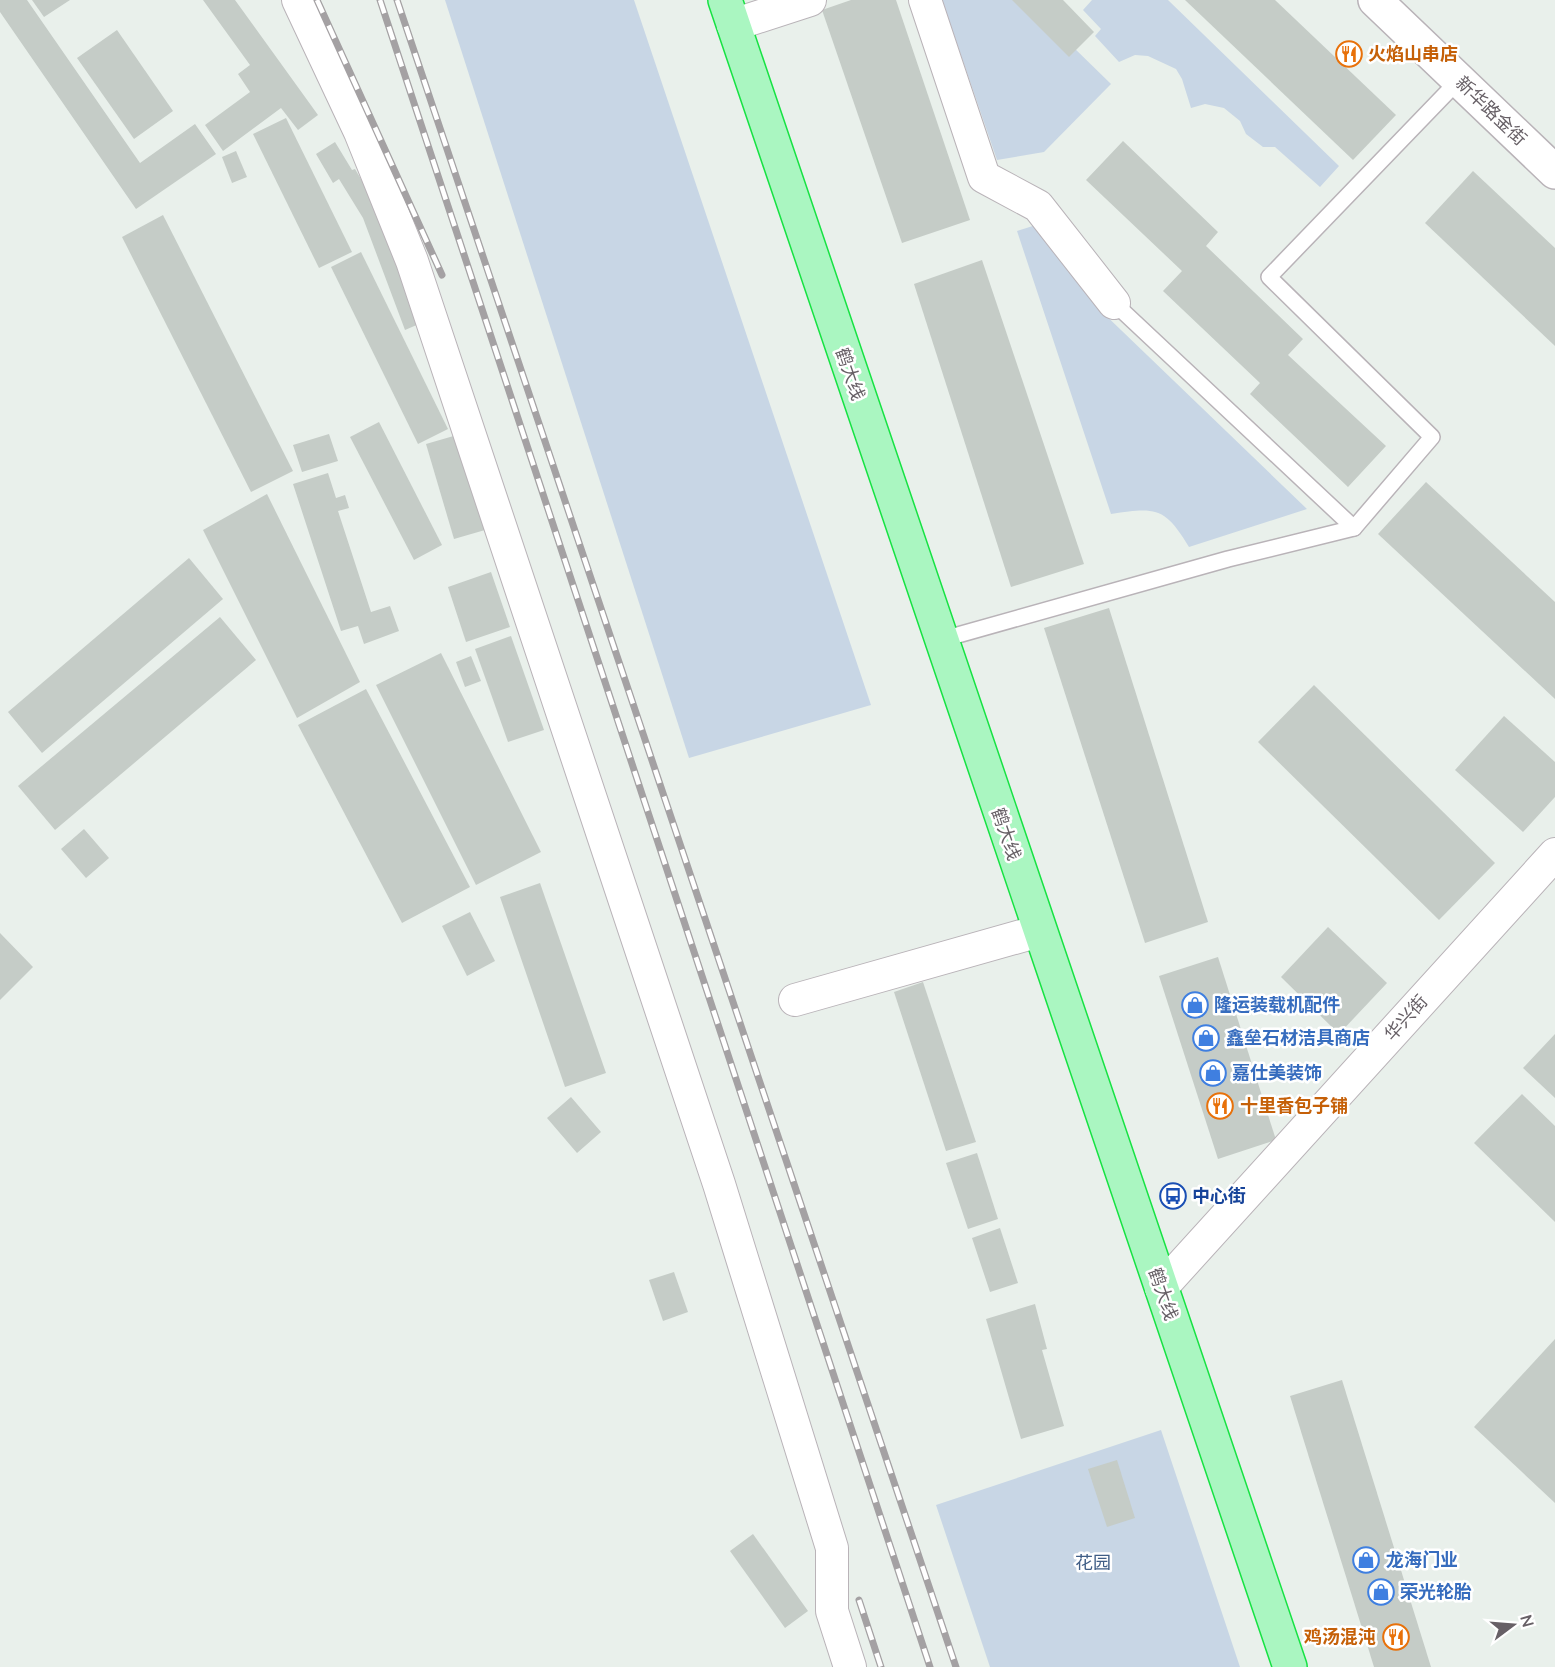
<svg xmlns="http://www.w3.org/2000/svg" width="1555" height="1667" viewBox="0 0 1555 1667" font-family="'Nunito Sans','Noto Sans SC',sans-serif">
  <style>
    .green { fill: #c8d6e5 }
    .building { fill: #c5ccc7 }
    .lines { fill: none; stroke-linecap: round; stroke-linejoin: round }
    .service-casing { stroke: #b9b3b8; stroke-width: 18 }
    .minor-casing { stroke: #b9b3b8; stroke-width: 34 }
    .tertiary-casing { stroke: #b9b3b8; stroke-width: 36 }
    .trunk-casing { stroke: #17e243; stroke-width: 36 }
    .service { stroke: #fff; stroke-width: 15 }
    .minor { stroke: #fff; stroke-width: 32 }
    .tertiary { stroke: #fff; stroke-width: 33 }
    .trunk { stroke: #aaf6c1; stroke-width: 33 }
    .rail-casing { stroke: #a4a1a3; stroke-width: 7 }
    .rail { stroke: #fff; stroke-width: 4.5; stroke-dasharray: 14; stroke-linecap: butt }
    .labels { text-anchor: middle; stroke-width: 5; stroke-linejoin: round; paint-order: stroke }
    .food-label { font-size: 18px; font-weight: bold; fill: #c56008; stroke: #fff; text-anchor: start }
    .street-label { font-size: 18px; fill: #676066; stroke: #fff }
    .shop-label { font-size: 18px; font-weight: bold; fill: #366cbe; stroke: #fff; text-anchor: start }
    .transit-label { font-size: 18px; font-weight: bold; fill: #164399; stroke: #fff; text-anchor: start }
    .park-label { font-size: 18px; fill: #405e86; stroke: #fff }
  </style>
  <rect width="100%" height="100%" fill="#e9f0eb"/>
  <g class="green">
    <path d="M 445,0 L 634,0 L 871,705 L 689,758 Z"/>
    <path d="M 942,0 L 1025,0 L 1111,84 L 1044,152 L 997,160 Z"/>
    <path d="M 1092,0 L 1168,0 L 1339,166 L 1320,187 L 1275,147 L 1263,147 L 1246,134 L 1240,121 L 1224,108 L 1205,104 L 1191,108 L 1182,79 L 1176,69 L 1148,56 L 1135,55 L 1119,62 L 1095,36 L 1101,29 L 1083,10 Z"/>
    <path d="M 1058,218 L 1095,305 L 1307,509 L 1189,547 C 1165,507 1156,507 1111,514 L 1017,231 Z"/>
    <path d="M 1161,1430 L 1240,1667 L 990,1667 L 936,1505 Z"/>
  </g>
  <g class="building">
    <path d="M 0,0 L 27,0 L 140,163 L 195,124 L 216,154 L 136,209 L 0,12 Z"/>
    <path d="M 32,0 L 70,0 L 44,17 Z"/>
    <path d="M 203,0 L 235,0 L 318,115 L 298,130 L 281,108 L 223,151 L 205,125 L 250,92 L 238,74 L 250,65 Z"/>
    <path d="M 851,0 L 896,0 L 970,220 L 902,243 L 822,10 Z"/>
    <path d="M 1012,0 L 1063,0 L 1094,32 L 1069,57 Z"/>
    <path d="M 1185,0 L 1275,0 L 1396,115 L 1353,160 Z"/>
    <path d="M 117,30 L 173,111 L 134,139 L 77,58 Z"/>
    <path d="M 286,118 L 352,252 L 319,268 L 253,134 Z"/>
    <path d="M 1123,141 L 1218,232 L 1206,246 L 1303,339 L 1288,355 L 1386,446 L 1348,487 L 1250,394 L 1260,383 L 1163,291 L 1182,271 L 1086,180 Z"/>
    <path d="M 335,142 L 352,170 L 355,169 L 381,213 L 419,324 L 405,330 L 363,218 L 339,179 L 333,183 L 316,154 Z"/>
    <path d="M 236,151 L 247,177 L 232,183 L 222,157 Z"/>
    <path d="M 1473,171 L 1555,248 L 1555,346 L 1425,223 Z"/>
    <path d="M 163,215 L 293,471 L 251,492 L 122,237 Z"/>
    <path d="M 361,252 L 448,429 L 418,444 L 331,267 Z"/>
    <path d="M 982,260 L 1084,564 L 1011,587 L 914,284 Z"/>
    <path d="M 379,422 L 442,545 L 414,560 L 350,437 Z"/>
    <path d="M 329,434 L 338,461 L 302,472 L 293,445 Z"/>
    <path d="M 457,435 L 485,530 L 454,539 L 426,444 Z"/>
    <path d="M 328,473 L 336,498 L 345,495 L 349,508 L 338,511 L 371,612 L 390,606 L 399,631 L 364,644 L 358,626 L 341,631 L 293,484 Z"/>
    <path d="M 1426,482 L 1555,602 L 1555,699 L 1378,534 Z"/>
    <path d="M 267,494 L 360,682 L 297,718 L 203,530 Z"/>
    <path d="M 189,558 L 223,599 L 42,753 L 8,712 Z"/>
    <path d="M 491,572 L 510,627 L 466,642 L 448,587 Z"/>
    <path d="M 1109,608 L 1208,922 L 1145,943 L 1044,628 Z"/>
    <path d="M 220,617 L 256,660 L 55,830 L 18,786 Z"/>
    <path d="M 511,636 L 544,730 L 508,742 L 475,649 Z"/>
    <path d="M 441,653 L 541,852 L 476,885 L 376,685 Z"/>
    <path d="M 471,656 L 481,681 L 465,687 L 456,662 Z"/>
    <path d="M 1314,685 L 1495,863 L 1439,920 L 1258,742 Z"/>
    <path d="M 366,689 L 470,887 L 402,923 L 298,725 Z"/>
    <path d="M 1504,716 L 1555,762 L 1555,797 L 1523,832 L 1455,770 Z"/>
    <path d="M 84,829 L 109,858 L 86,878 L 61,849 Z"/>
    <path d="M 540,883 L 606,1073 L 565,1087 L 500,897 Z"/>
    <path d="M 470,912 L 495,961 L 467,976 L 442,926 Z"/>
    <path d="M 1328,927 L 1387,983 L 1339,1034 L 1281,977 Z"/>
    <path d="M 0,933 L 33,967 L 0,1000 Z"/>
    <path d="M 1218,957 L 1276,1140 L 1218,1159 L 1159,976 Z"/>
    <path d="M 923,982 L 976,1142 L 946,1151 L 894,992 Z"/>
    <path d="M 1555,1034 L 1555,1098 L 1523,1068 Z"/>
    <path d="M 1522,1094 L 1555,1126 L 1555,1222 L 1474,1143 Z"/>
    <path d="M 571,1097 L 601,1132 L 577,1153 L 547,1118 Z"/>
    <path d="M 977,1153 L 998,1219 L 968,1229 L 946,1163 Z"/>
    <path d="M 1000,1228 L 1018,1283 L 990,1292 L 972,1238 Z"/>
    <path d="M 674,1272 L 688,1312 L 663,1321 L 649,1280 Z"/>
    <path d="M 1035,1304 L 1047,1349 L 1042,1350 L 1064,1426 L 1021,1439 L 986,1319 Z"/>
    <path d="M 1555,1339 L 1555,1503 L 1474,1427 Z"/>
    <path d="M 1342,1380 L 1431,1667 L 1374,1667 L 1290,1396 Z"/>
    <path d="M 1117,1460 L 1135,1518 L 1107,1527 L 1088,1469 Z"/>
    <path d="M 753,1534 L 808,1611 L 785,1628 L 730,1551 Z"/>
  </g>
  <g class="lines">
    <g class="service-casing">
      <g id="service">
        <path d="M 1114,303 L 1354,528"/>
        <path d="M 940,640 L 1228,559 L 1354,528 L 1432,437 L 1269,277 L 1459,80"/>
      </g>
    </g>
    <g class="minor-casing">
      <g id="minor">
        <path d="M 298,0 L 360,132 L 412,261 L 719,1184 L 832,1548 L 832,1611 L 850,1667"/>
        <path d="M 925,0 L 984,177 L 1038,206 L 1114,303"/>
        <path d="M 733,25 L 810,0"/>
        <path d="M 795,1000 L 1039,931"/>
        <path d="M 1161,1288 L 1555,854"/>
      </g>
    </g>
    <g class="tertiary-casing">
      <path id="tertiary" d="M 1375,0 L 1555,172"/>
    </g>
    <g class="trunk-casing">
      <path id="trunk" d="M 725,0 L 1290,1667"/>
    </g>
    <use href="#service" class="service"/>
    <use href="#minor" class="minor"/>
    <use href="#tertiary" class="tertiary"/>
    <use href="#trunk" class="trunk"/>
    <g class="rail-casing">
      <g id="rail">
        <path d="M 317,0 L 442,275"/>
        <path d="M 380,0 L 930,1667"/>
        <path d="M 397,0 L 956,1667"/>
        <path d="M 859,1600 L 881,1667"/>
      </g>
    </g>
    <use href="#rail" class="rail"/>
  </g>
  <defs>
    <g id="restaurant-ring" transform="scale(1.35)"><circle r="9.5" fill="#fff" stroke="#e8710a" stroke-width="1.5"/><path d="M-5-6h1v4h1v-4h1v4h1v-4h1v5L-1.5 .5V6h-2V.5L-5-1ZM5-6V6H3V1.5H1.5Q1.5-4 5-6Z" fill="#e8710a"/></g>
    <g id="shop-ring" transform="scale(1.35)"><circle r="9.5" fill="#fff" stroke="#3f7fe0" stroke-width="1.5"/><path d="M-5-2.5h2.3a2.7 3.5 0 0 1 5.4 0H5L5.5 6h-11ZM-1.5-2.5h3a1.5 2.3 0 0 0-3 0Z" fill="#3f7fe0"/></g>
    <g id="bus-ring" transform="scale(1.35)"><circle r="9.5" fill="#fff" stroke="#1a4fb4" stroke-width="1.5"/><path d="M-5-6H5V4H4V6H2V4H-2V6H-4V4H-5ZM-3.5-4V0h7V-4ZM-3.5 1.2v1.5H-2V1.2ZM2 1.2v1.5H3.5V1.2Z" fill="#1a4fb4"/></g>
  </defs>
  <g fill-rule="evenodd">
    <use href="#restaurant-ring" x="1349" y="54"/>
    <use href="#shop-ring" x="1195" y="1005"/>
    <use href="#shop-ring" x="1206" y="1038"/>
    <use href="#shop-ring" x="1213" y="1073"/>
    <use href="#restaurant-ring" x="1220" y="1106"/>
    <use href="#bus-ring" x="1173" y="1196"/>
    <use href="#shop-ring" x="1366" y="1560"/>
    <use href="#shop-ring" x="1381" y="1592"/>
    <use href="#restaurant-ring" x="1396" y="1637"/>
  </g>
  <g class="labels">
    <g class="food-label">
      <text x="1368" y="60">火焰山串店</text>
      <text x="1240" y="1112">十里香包子铺</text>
      <text x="1376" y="1643" text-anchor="end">鸡汤混沌</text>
    </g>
    <g class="street-label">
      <text transform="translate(1491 111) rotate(44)" y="6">新华路金街</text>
      <text transform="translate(850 374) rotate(71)" y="6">鹤大线</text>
      <text transform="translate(1006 834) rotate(71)" y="6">鹤大线</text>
      <text transform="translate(1406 1018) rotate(-48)" y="6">华兴街</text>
      <text transform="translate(1163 1294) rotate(71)" y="6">鹤大线</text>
    </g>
    <g class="shop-label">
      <text x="1214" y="1011">隆运装载机配件</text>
      <text x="1226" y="1044">鑫垒石材洁具商店</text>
      <text x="1232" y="1079">嘉仕美装饰</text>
      <text x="1386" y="1566">龙海门业</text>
      <text x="1400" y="1598">荣光轮胎</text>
    </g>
    <g class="transit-label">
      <text x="1192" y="1202">中心街</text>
    </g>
    <g class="park-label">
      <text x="1093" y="1569">花园</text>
    </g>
  </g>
  <g transform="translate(1513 1625) rotate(74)" stroke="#ffffff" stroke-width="4.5" paint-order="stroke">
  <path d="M0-4.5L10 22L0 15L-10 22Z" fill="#676066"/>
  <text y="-9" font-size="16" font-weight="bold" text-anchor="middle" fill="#676066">N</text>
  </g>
</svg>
